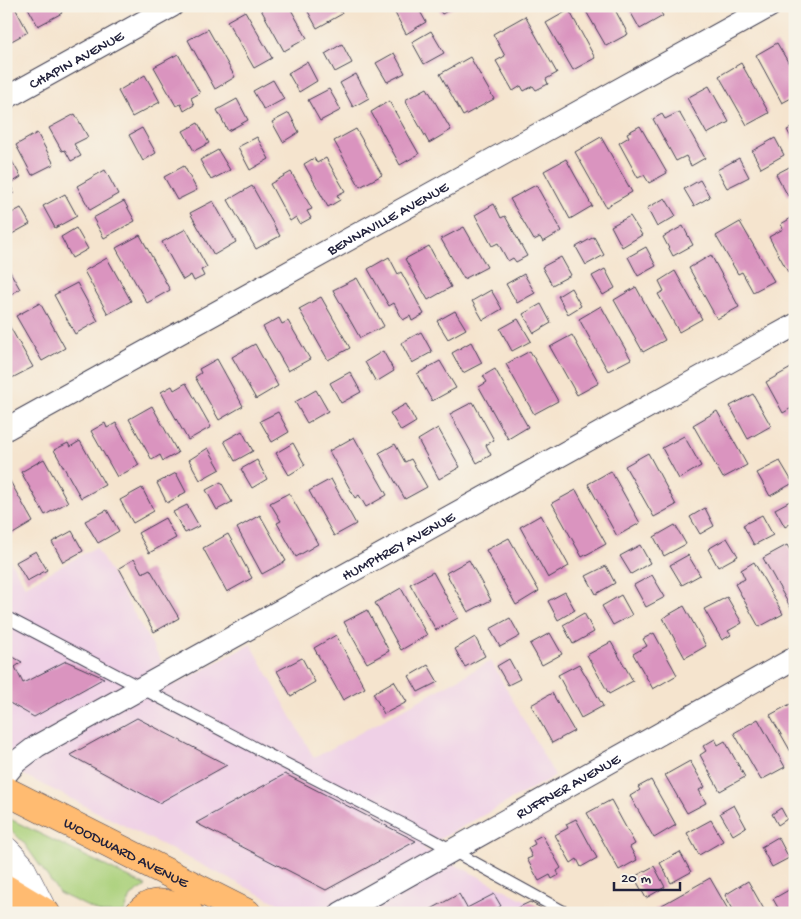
<svg xmlns="http://www.w3.org/2000/svg" width="801" height="919" viewBox="0 0 801 919" font-family="'Gochi Hand',sans-serif">
  <style>
    .built { fill: #efd0e6 }
    .green { fill: #aad07a; stroke: #66795a }
    .building { fill: #da94bf }
    .lines { fill: none; stroke-linecap: round; stroke-linejoin: round }
    .service-casing { stroke: #423f51; stroke-width: 13 }
    .minor-casing { stroke: #423f51; stroke-width: 24 }
    .tertiary-casing { stroke: #423f51; stroke-width: 29 }
    .primary-casing { stroke: #423f51; stroke-width: 29 }
    .service { stroke: #fff; stroke-width: 11 }
    .minor { stroke: #fff; stroke-width: 22 }
    .tertiary { stroke: #fff; stroke-width: 28 }
    .primary { stroke: #ffbb71; stroke-width: 28 }
    .labels { text-anchor: middle; stroke-width: 4; stroke-linejoin: round; paint-order: stroke }
    .street-label { font-size: 15px; fill: #22223b; stroke: #f7f3e8 }
  </style>
  <rect width="100%" height="100%" fill="#f7f3e8"/>
  <filter id="ink" filterUnits="userSpaceOnUse"><feTurbulence type="fractalNoise" baseFrequency=".02" numOctaves="2"/><feDisplacementMap in="SourceGraphic" scale="10" xChannelSelector="R" yChannelSelector="G"/><feConvolveMatrix kernelMatrix="1 2 1 2 8 2 1 2 1" color-interpolation-filters="sRGB"/></filter>
  <filter id="wash" filterUnits="userSpaceOnUse"><feTurbulence type="fractalNoise" baseFrequency=".0096" numOctaves="4" result="noise"/><feDisplacementMap in="SourceGraphic" scale="20" xChannelSelector="R" yChannelSelector="G"/><feGaussianBlur stdDeviation="1.12" result="paint"/><feColorMatrix in="noise" values="0 0 0 0 0 0 0 0 0 0 0 0 0 0 0 0 0 1.4 0 .05"/><feComposite in="paint" operator="in"/></filter>
  <g filter="url(#wash)">
    <rect width="100%" height="100%" fill="#f5e4ce"/>
    <path class="built" d="M 96,547 L 175,685 L 251,644 L 314,758 L 491,661 L 555,776 L 423,848 L 550,913 L 297,913 L 6,766 L 6,553 L 25,586 Z"/>
    <path class="green" d="M 6,817 L 146,886 L 131,896 L 124,913 L 101,913 L 59,893 L 24,843 L 6,825 Z"/>
    <g id="blocks">
      <g class="building">
        <path d="M 6,6 L 14,6 L 28,32 L 6,44 Z"/>
        <path d="M 27,6 L 58,6 L 62,13 L 38,26 Z"/>
        <path d="M 259,6 L 289,6 L 307,38 L 284,51 Z"/>
        <path d="M 305,6 L 338,6 L 342,14 L 317,28 Z"/>
        <path d="M 407,6 L 417,6 L 426,22 L 406,34 L 395,13 Z"/>
        <path d="M 437,6 L 456,6 L 442,14 Z"/>
        <path d="M 583,6 L 613,6 L 628,34 L 606,46 Z"/>
        <path d="M 627,6 L 657,6 L 663,16 L 640,29 Z"/>
        <path d="M 569,10 L 595,58 L 573,70 L 546,23 Z"/>
        <path d="M 245,11 L 272,58 L 254,68 L 227,21 Z"/>
        <path d="M 525,16 L 557,73 L 546,79 L 548,84 L 536,90 L 533,86 L 524,91 L 521,86 L 513,91 L 496,61 L 505,56 L 493,34 Z"/>
        <path d="M 208,29 L 235,77 L 215,89 L 188,40 Z"/>
        <path d="M 431,31 L 444,53 L 424,64 L 412,42 Z"/>
        <path d="M 777,43 L 795,74 L 795,96 L 782,103 L 756,55 Z"/>
        <path d="M 342,44 L 352,63 L 335,72 L 325,54 Z"/>
        <path d="M 394,53 L 405,73 L 387,82 L 376,63 Z"/>
        <path d="M 178,54 L 200,93 L 191,98 L 194,105 L 184,111 L 181,104 L 176,106 L 154,67 Z"/>
        <path d="M 470,57 L 494,99 L 463,116 L 440,74 Z"/>
        <path d="M 307,62 L 317,81 L 299,92 L 288,73 Z"/>
        <path d="M 741,63 L 769,113 L 747,125 L 719,76 Z"/>
        <path d="M 356,74 L 369,98 L 353,107 L 340,83 Z"/>
        <path d="M 145,75 L 160,102 L 132,117 L 118,91 Z"/>
        <path d="M 273,80 L 284,99 L 264,110 L 253,91 Z"/>
        <path d="M 709,86 L 729,122 L 707,134 L 687,98 Z"/>
        <path d="M 427,88 L 451,130 L 429,143 L 405,100 Z"/>
        <path d="M 329,89 L 341,110 L 320,121 L 308,100 Z"/>
        <path d="M 237,99 L 248,120 L 228,131 L 217,110 Z"/>
        <path d="M 389,101 L 419,154 L 400,165 L 371,112 Z"/>
        <path d="M 679,112 L 705,158 L 691,166 L 686,156 L 676,161 L 653,119 L 662,114 L 665,119 Z"/>
        <path d="M 289,113 L 299,132 L 283,142 L 272,122 Z"/>
        <path d="M 75,114 L 88,137 L 74,144 L 81,156 L 71,161 L 65,150 L 62,151 L 49,128 Z"/>
        <path d="M 198,123 L 209,143 L 194,151 L 183,131 Z"/>
        <path d="M 640,126 L 667,173 L 649,183 L 644,175 L 638,178 L 619,143 L 629,137 L 627,133 Z"/>
        <path d="M 795,126 L 795,144 L 787,130 Z"/>
        <path d="M 142,128 L 156,153 L 143,161 L 129,135 Z"/>
        <path d="M 356,129 L 382,175 L 360,187 L 334,141 Z"/>
        <path d="M 37,133 L 54,164 L 32,175 L 16,145 Z"/>
        <path d="M 257,137 L 269,159 L 250,170 L 238,147 Z"/>
        <path d="M 601,137 L 632,192 L 606,207 L 575,152 Z"/>
        <path d="M 775,138 L 784,155 L 761,168 L 752,151 Z"/>
        <path d="M 218,150 L 230,170 L 211,180 L 200,160 Z"/>
        <path d="M 6,151 L 21,177 L 10,184 L 14,193 L 6,197 Z"/>
        <path d="M 314,158 L 317,163 L 326,158 L 345,191 L 337,195 L 340,200 L 328,207 L 304,164 Z"/>
        <path d="M 739,158 L 749,177 L 727,188 L 717,170 Z"/>
        <path d="M 566,159 L 592,206 L 570,219 L 544,171 Z"/>
        <path d="M 795,164 L 795,192 L 788,196 L 776,174 Z"/>
        <path d="M 184,166 L 197,190 L 177,200 L 164,177 Z"/>
        <path d="M 105,170 L 118,194 L 90,210 L 77,186 Z"/>
        <path d="M 291,172 L 312,209 L 307,211 L 311,218 L 300,224 L 296,217 L 290,221 L 270,184 Z"/>
        <path d="M 700,180 L 710,197 L 694,206 L 684,189 Z"/>
        <path d="M 536,185 L 562,231 L 543,242 L 540,237 L 534,240 L 510,199 Z"/>
        <path d="M 252,186 L 280,236 L 256,249 L 228,200 Z"/>
        <path d="M 65,194 L 77,216 L 55,228 L 43,206 Z"/>
        <path d="M 665,198 L 676,216 L 657,227 L 647,208 Z"/>
        <path d="M 124,201 L 135,221 L 104,238 L 93,218 Z"/>
        <path d="M 213,201 L 236,242 L 214,255 L 190,213 Z"/>
        <path d="M 494,204 L 501,218 L 505,216 L 527,256 L 516,262 L 513,258 L 508,261 L 498,243 L 492,246 L 475,215 Z"/>
        <path d="M 21,208 L 30,224 L 12,234 L 6,225 L 6,216 Z"/>
        <path d="M 795,212 L 795,269 L 788,272 L 769,237 L 783,229 L 781,224 L 793,217 L 791,214 Z"/>
        <path d="M 630,216 L 642,235 L 622,247 L 611,226 Z"/>
        <path d="M 740,222 L 774,281 L 753,292 L 742,272 L 738,274 L 716,236 Z"/>
        <path d="M 683,226 L 693,245 L 673,256 L 663,237 Z"/>
        <path d="M 464,227 L 487,267 L 464,279 L 441,239 Z"/>
        <path d="M 76,228 L 88,249 L 72,258 L 61,237 Z"/>
        <path d="M 186,229 L 207,267 L 201,270 L 204,276 L 194,281 L 191,275 L 183,280 L 162,242 Z"/>
        <path d="M 140,235 L 170,290 L 147,303 L 116,248 Z"/>
        <path d="M 594,237 L 604,255 L 586,265 L 576,247 Z"/>
        <path d="M 429,246 L 451,287 L 428,300 L 405,259 Z"/>
        <path d="M 646,247 L 656,266 L 638,276 L 628,257 Z"/>
        <path d="M 711,255 L 739,307 L 717,319 L 689,268 Z"/>
        <path d="M 389,257 L 398,274 L 401,272 L 424,314 L 412,321 L 410,316 L 403,320 L 394,303 L 389,306 L 368,269 Z"/>
        <path d="M 561,257 L 571,275 L 552,285 L 542,267 Z"/>
        <path d="M 107,258 L 131,301 L 108,314 L 84,271 Z"/>
        <path d="M 605,269 L 615,288 L 603,295 L 592,276 Z"/>
        <path d="M 9,270 L 20,289 L 6,297 L 6,272 Z"/>
        <path d="M 675,271 L 702,319 L 679,332 L 658,294 L 664,291 L 659,281 Z"/>
        <path d="M 524,274 L 535,293 L 517,303 L 506,284 Z"/>
        <path d="M 357,278 L 384,326 L 360,338 L 333,290 Z"/>
        <path d="M 77,283 L 98,321 L 75,334 L 54,295 Z"/>
        <path d="M 636,287 L 665,340 L 643,352 L 614,300 Z"/>
        <path d="M 571,288 L 581,306 L 568,314 L 558,296 Z"/>
        <path d="M 491,290 L 502,309 L 483,320 L 472,301 Z"/>
        <path d="M 321,297 L 350,348 L 328,360 L 299,309 Z"/>
        <path d="M 40,303 L 65,348 L 42,361 L 16,316 Z"/>
        <path d="M 541,304 L 551,323 L 534,333 L 523,314 Z"/>
        <path d="M 601,306 L 631,359 L 608,371 L 579,319 Z"/>
        <path d="M 455,311 L 466,329 L 448,339 L 437,321 Z"/>
        <path d="M 279,318 L 282,324 L 288,321 L 310,359 L 288,371 L 263,327 Z"/>
        <path d="M 518,319 L 531,341 L 512,351 L 500,329 Z"/>
        <path d="M 6,320 L 33,367 L 10,379 L 6,373 Z"/>
        <path d="M 421,332 L 432,352 L 412,363 L 401,343 Z"/>
        <path d="M 572,335 L 599,383 L 577,395 L 550,347 Z"/>
        <path d="M 471,342 L 482,363 L 463,373 L 452,353 Z"/>
        <path d="M 255,344 L 278,386 L 256,399 L 232,357 Z"/>
        <path d="M 383,351 L 394,371 L 376,382 L 365,362 Z"/>
        <path d="M 530,351 L 558,401 L 534,414 L 506,364 Z"/>
        <path d="M 217,359 L 243,406 L 219,420 L 195,377 L 201,373 L 199,369 Z"/>
        <path d="M 440,361 L 456,388 L 432,401 L 417,374 Z"/>
        <path d="M 791,368 L 795,376 L 795,406 L 783,413 L 766,382 Z"/>
        <path d="M 495,369 L 528,427 L 508,439 L 479,387 L 487,382 L 483,376 Z"/>
        <path d="M 350,372 L 361,392 L 341,403 L 330,383 Z"/>
        <path d="M 186,383 L 211,427 L 188,440 L 161,392 L 172,386 L 174,390 Z"/>
        <path d="M 316,390 L 328,411 L 307,423 L 295,402 Z"/>
        <path d="M 753,394 L 771,426 L 748,439 L 730,406 Z"/>
        <path d="M 473,402 L 494,440 L 486,445 L 491,455 L 477,463 L 450,414 Z"/>
        <path d="M 406,404 L 416,422 L 401,431 L 390,413 Z"/>
        <path d="M 152,406 L 178,453 L 163,461 L 160,455 L 152,460 L 129,419 Z"/>
        <path d="M 717,411 L 747,465 L 723,478 L 693,425 Z"/>
        <path d="M 278,412 L 289,432 L 272,442 L 260,421 Z"/>
        <path d="M 105,423 L 107,428 L 116,423 L 139,465 L 117,477 L 91,431 Z"/>
        <path d="M 438,428 L 460,467 L 439,479 L 418,440 Z"/>
        <path d="M 242,431 L 253,451 L 235,461 L 224,441 Z"/>
        <path d="M 684,436 L 701,466 L 679,479 L 662,448 Z"/>
        <path d="M 354,437 L 387,495 L 366,507 L 359,495 L 355,498 L 329,451 Z"/>
        <path d="M 80,441 L 105,485 L 81,498 L 54,450 L 68,443 L 70,447 Z"/>
        <path d="M 293,443 L 305,465 L 289,475 L 276,453 Z"/>
        <path d="M 395,444 L 405,462 L 411,459 L 427,487 L 405,499 L 379,453 Z"/>
        <path d="M 208,448 L 220,469 L 200,480 L 189,460 Z"/>
        <path d="M 648,453 L 676,505 L 654,517 L 625,466 Z"/>
        <path d="M 44,459 L 68,502 L 45,515 L 21,472 Z"/>
        <path d="M 257,460 L 267,479 L 252,488 L 241,469 Z"/>
        <path d="M 780,461 L 793,483 L 770,496 L 757,473 Z"/>
        <path d="M 611,471 L 640,523 L 617,536 L 588,484 Z"/>
        <path d="M 176,473 L 186,492 L 167,503 L 157,483 Z"/>
        <path d="M 6,474 L 33,522 L 11,535 L 6,526 Z"/>
        <path d="M 331,479 L 356,524 L 334,536 L 309,491 Z"/>
        <path d="M 221,482 L 232,502 L 217,510 L 206,490 Z"/>
        <path d="M 142,488 L 154,511 L 133,523 L 120,500 Z"/>
        <path d="M 576,490 L 606,544 L 582,557 L 552,503 Z"/>
        <path d="M 289,493 L 318,544 L 296,557 L 277,523 L 281,521 L 270,503 Z"/>
        <path d="M 790,501 L 795,510 L 795,521 L 785,527 L 775,509 Z"/>
        <path d="M 187,505 L 199,526 L 185,533 L 173,512 Z"/>
        <path d="M 705,508 L 714,526 L 700,534 L 690,517 Z"/>
        <path d="M 107,510 L 119,531 L 98,543 L 85,521 Z"/>
        <path d="M 260,515 L 286,561 L 262,574 L 237,528 Z"/>
        <path d="M 541,515 L 569,566 L 548,578 L 520,527 Z"/>
        <path d="M 762,515 L 773,535 L 754,545 L 743,525 Z"/>
        <path d="M 165,518 L 176,538 L 149,553 L 138,533 Z"/>
        <path d="M 675,525 L 686,544 L 664,556 L 654,537 Z"/>
        <path d="M 72,531 L 83,551 L 63,562 L 52,542 Z"/>
        <path d="M 228,534 L 252,578 L 227,592 L 203,548 Z"/>
        <path d="M 509,538 L 539,591 L 516,605 L 486,550 Z"/>
        <path d="M 727,538 L 738,556 L 718,567 L 708,549 Z"/>
        <path d="M 640,545 L 650,563 L 631,574 L 620,556 Z"/>
        <path d="M 787,545 L 795,558 L 795,608 L 792,610 L 763,558 Z"/>
        <path d="M 36,551 L 47,570 L 27,581 L 16,562 Z"/>
        <path d="M 688,555 L 700,575 L 682,585 L 670,565 Z"/>
        <path d="M 134,559 L 142,573 L 150,569 L 179,618 L 154,632 L 119,568 Z"/>
        <path d="M 469,560 L 491,600 L 468,612 L 446,573 Z"/>
        <path d="M 754,562 L 783,614 L 759,627 L 735,584 L 745,579 L 741,570 Z"/>
        <path d="M 606,566 L 615,583 L 596,594 L 586,576 Z"/>
        <path d="M 433,572 L 458,618 L 436,630 L 410,584 Z"/>
        <path d="M 652,575 L 665,597 L 646,607 L 634,585 Z"/>
        <path d="M 401,588 L 427,635 L 401,650 L 375,603 Z"/>
        <path d="M 565,592 L 575,610 L 558,620 L 548,601 Z"/>
        <path d="M 621,595 L 632,615 L 613,625 L 602,606 Z"/>
        <path d="M 727,597 L 742,623 L 728,631 L 731,635 L 722,640 L 704,609 Z"/>
        <path d="M 684,606 L 706,646 L 685,658 L 663,618 Z"/>
        <path d="M 367,610 L 389,651 L 367,663 L 344,622 Z"/>
        <path d="M 584,613 L 594,632 L 573,644 L 563,625 Z"/>
        <path d="M 510,618 L 520,636 L 500,647 L 490,629 Z"/>
        <path d="M 550,633 L 562,654 L 542,665 L 530,644 Z"/>
        <path d="M 654,633 L 677,675 L 653,689 L 633,654 L 647,646 L 643,639 Z"/>
        <path d="M 336,635 L 365,688 L 343,700 L 314,648 Z"/>
        <path d="M 475,637 L 485,656 L 465,667 L 455,649 Z"/>
        <path d="M 611,642 L 633,681 L 609,694 L 587,655 Z"/>
        <path d="M 6,653 L 22,662 L 15,667 L 23,683 L 66,661 L 104,678 L 34,717 L 6,701 Z"/>
        <path d="M 302,658 L 315,682 L 291,696 L 277,671 Z"/>
        <path d="M 509,659 L 520,679 L 508,685 L 497,666 Z"/>
        <path d="M 579,664 L 603,706 L 581,718 L 558,675 Z"/>
        <path d="M 428,665 L 438,682 L 418,692 L 409,676 Z"/>
        <path d="M 394,681 L 407,702 L 384,714 L 373,693 Z"/>
        <path d="M 552,693 L 574,731 L 552,743 L 531,705 Z"/>
        <path d="M 794,702 L 795,704 L 795,759 L 770,715 Z"/>
        <path d="M 137,718 L 227,765 L 159,803 L 70,755 Z"/>
        <path d="M 758,719 L 785,767 L 761,780 L 734,733 Z"/>
        <path d="M 715,739 L 718,745 L 725,741 L 745,777 L 720,791 L 700,755 L 706,751 L 703,746 Z"/>
        <path d="M 690,761 L 705,787 L 699,790 L 706,803 L 687,813 L 665,775 Z"/>
        <path d="M 285,774 L 416,841 L 326,890 L 196,823 Z"/>
        <path d="M 651,780 L 676,825 L 654,838 L 630,796 L 640,790 L 638,787 Z"/>
        <path d="M 611,800 L 635,844 L 630,847 L 637,860 L 619,870 L 587,813 Z"/>
        <path d="M 734,805 L 746,827 L 733,835 L 720,813 Z"/>
        <path d="M 781,808 L 787,819 L 778,825 L 772,814 Z"/>
        <path d="M 576,819 L 597,858 L 581,867 L 577,859 L 571,863 L 555,835 L 568,828 L 566,824 Z"/>
        <path d="M 711,820 L 723,841 L 699,855 L 687,833 Z"/>
        <path d="M 542,835 L 561,868 L 557,871 L 559,875 L 552,879 L 550,875 L 539,881 L 527,859 L 532,857 L 528,848 L 535,844 L 533,840 Z"/>
        <path d="M 778,837 L 789,858 L 772,867 L 761,847 Z"/>
        <path d="M 680,852 L 691,872 L 671,883 L 660,863 Z"/>
        <path d="M 654,866 L 665,887 L 646,898 L 634,877 Z"/>
        <path d="M 710,878 L 730,913 L 657,913 L 655,909 Z"/>
        <path d="M 748,881 L 766,913 L 735,913 L 725,895 Z"/>
        <path d="M 794,887 L 795,913 L 781,913 L 773,899 Z"/>
        <path d="M 459,894 L 467,908 L 494,894 L 501,906 L 489,913 L 424,913 Z"/>
        <path d="M 530,902 L 550,913 L 520,913 L 517,908 Z"/>
      </g>
    </g>
  </g>
  <g filter="url(#ink)">
    <use href="#blocks" fill-opacity="0" stroke="#423f51" stroke-width="1"/>
    <g class="lines">
      <g class="service-casing">
        <path id="service" d="M 6,617 L 269,755 L 428,837 L 566,913"/>
      </g>
      <g class="minor-casing">
        <g id="minor">
          <path id="s1" d="M 6,98 L 172,6"/>
          <path id="s2" d="M 6,429 L 770,6"/>
          <path id="s3" d="M 6,774 L 16,762 L 37,746 L 795,325"/>
          <path id="s4" d="M 341,913 L 795,658"/>
        </g>
      </g>
      <g class="tertiary-casing">
        <path id="tertiary" d="M 6,851 L 20,866 L 44,913"/>
      </g>
      <g class="primary-casing">
        <g id="primary">
          <path id="s5" d="M 6,791 L 247,913"/>
          <path d="M 6,889 L 46,913"/>
          <path d="M 139,913 C 153,897 173,904 189,913"/>
        </g>
      </g>
      <use href="#service" class="service"/>
      <use href="#minor" class="minor"/>
      <use href="#tertiary" class="tertiary"/>
      <use href="#primary" class="primary"/>
    </g>
  </g>
  <g class="labels">
    <g class="street-label">
      <text dy="5" stroke="none"><textPath href="#s1" startOffset="80">CHAPIN AVENUE</textPath></text>
      <text dy="5" stroke="none"><textPath href="#s2" startOffset="436">BENNAVILLE AVENUE</textPath></text>
      <text dy="5" stroke="none"><textPath href="#s3" startOffset="455">HUMPHREY AVENUE</textPath></text>
      <text dy="5" stroke="none"><textPath href="#s4" startOffset="260">RUFFNER AVENUE</textPath></text>
      <text dy="5" stroke="none"><textPath href="#s5" startOffset="135">WOODWARD AVENUE</textPath></text>
    </g>
  </g>
  <rect width="801" height="919" fill="none" stroke="#f7f3e8" stroke-width="25"/>
  <path d="M614 882v8h66v-8" fill="none" stroke="#22223b" stroke-width="2.5"/>
  <text x="621" y="882" font-size="15" fill="#22223b" stroke="#f7f3e8" stroke-width="4" paint-order="stroke">20 m</text>
</svg>
